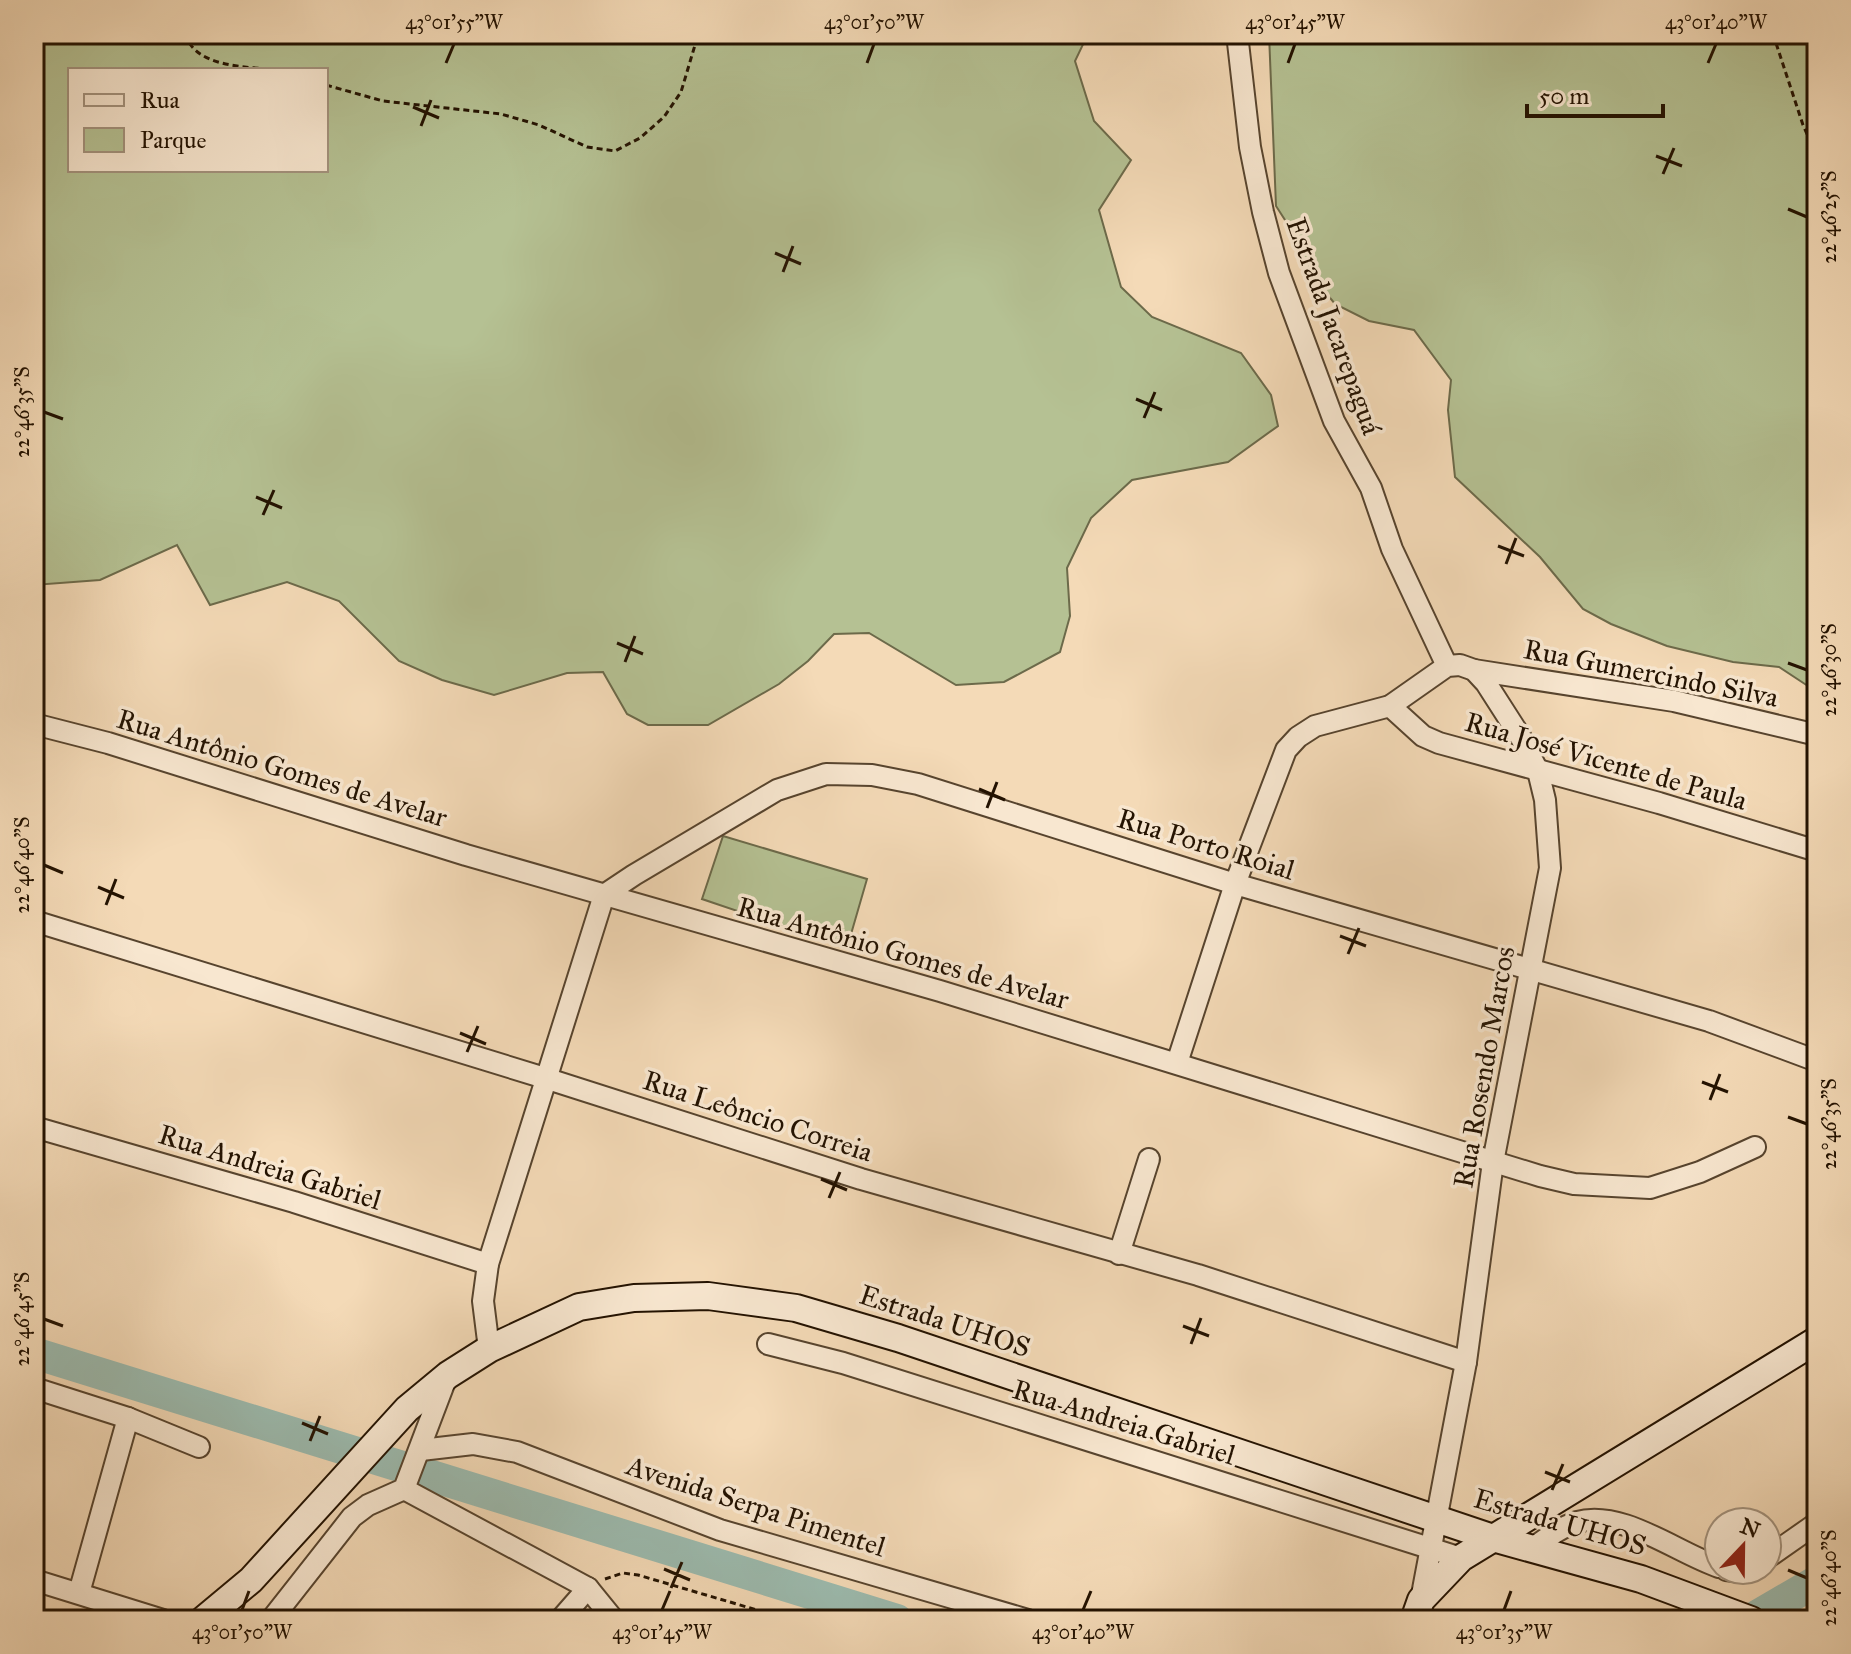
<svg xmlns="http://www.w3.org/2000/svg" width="1851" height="1654" viewBox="0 0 1851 1654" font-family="'IM FELL Great Primer',serif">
<rect width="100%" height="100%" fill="#f4dab7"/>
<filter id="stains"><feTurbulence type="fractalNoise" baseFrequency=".0025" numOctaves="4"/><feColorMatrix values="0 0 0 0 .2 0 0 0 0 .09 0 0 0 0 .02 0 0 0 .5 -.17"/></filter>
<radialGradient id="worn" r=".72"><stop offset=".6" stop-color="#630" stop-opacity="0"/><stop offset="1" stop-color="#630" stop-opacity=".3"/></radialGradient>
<g fill="#b5c193" stroke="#6c6a4a" stroke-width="2" fill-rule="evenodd">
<path d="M 34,34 L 1088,34 L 1075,61 L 1094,121 L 1131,160 L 1099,210 L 1121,287 L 1152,317 L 1241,353 L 1271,395 L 1278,426 L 1228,462 L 1132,480 L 1091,518 L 1067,568 L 1070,616 L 1060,652 L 1004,682 L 956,685 L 869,633 L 834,634 L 808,661 L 779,684 L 708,725 L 648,725 L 627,714 L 603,672 L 567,673 L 494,695 L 442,680 L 399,661 L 339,601 L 287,582 L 210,605 L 177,545 L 100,580 L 34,585 ZM 326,70 L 326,170 L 70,170 L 70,70 Z"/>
<polygon points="1269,34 1817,34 1817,692 1779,667 1733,662 1667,646 1611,624 1583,609 1540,557 1455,477 1448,410 1451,380 1414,330 1369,321 1335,304 1303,265 1294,234 1276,206"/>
<polygon points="723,836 867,879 847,948 702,899"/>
</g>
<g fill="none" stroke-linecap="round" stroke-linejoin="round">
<g stroke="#9cbbaf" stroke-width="32">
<polyline points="34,1353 897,1620"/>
<polyline points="1750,1620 1817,1581"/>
</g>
<g stroke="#57442e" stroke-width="24">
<g id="street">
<polyline points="1237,34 1250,147 1263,212 1279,273 1334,421 1371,488 1392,549 1447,666"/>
<polyline points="1474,670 1674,701 1817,735"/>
<polyline points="1390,706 1423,736 1439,743 1659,803 1817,851"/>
<polyline points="34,724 108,743 466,855 940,991 1540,1176 1574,1184 1650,1188 1700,1172 1755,1147"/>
<polyline points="34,921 548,1079 861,1179 1198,1275 1466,1362"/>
<polyline points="1177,1063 1235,884 1286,750 1298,737 1315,726 1390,706 1447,666 1460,665 1474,670 1486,683 1520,736 1538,771 1545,800 1550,868 1493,1162 1466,1362 1421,1600"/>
<polyline points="34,1127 294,1202 488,1264"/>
<polyline points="1119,1254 1149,1159"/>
<polyline points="768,1344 843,1363 1461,1558"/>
<polyline points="489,1349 483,1301 488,1264 604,895 634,875 777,790 826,774 872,775 918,784 1235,884 1709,1021 1809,1058"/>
<polyline points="34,1388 128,1418 199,1447"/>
<polyline points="421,1450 473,1444 517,1452 720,1530 1028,1620"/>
<polyline points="404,1489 588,1588 614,1620"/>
<path d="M 1533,1548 C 1547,1538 1561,1527 1577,1522 C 1622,1509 1677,1553 1719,1567"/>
<polyline points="1767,1558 1817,1523"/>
<polyline points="1726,1570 1742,1572 1748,1570"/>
<polyline points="34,1580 163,1620"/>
<polyline points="79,1593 128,1418"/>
<polyline points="271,1620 352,1517 368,1505 404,1489 447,1376"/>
<polyline points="560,1620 588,1588"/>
</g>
</g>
<g stroke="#231201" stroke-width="30">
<g id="secondary">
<polyline points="203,1620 251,1580 407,1409 448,1375 489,1349 579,1307 634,1298 708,1296 796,1308 898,1338 1493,1538 1641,1579 1751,1620"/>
<polyline points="1414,1620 1421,1600 1461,1558 1817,1340"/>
</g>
</g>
<g stroke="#231201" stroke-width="3" stroke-dasharray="6 4" stroke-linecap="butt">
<path d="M 185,34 C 196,68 245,66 274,70"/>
<polyline points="1773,34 1803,125 1817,156"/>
<polyline points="326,85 383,101 501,114 539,125 587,147 615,151 640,138 664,117 681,92 695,45 703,34"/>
<polyline points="605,1579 623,1573 638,1575 791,1620"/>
</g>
<use href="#street" stroke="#f8e7d0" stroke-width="20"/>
<use href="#secondary" stroke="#f8e7d0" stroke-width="26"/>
</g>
<path fill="none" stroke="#231201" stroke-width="3" d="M 446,63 L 454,44M 867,63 L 874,44M 1288,63 L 1295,44M 1708,63 L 1716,44M 413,107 L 439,118M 421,126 L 431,100M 1656,156 L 1682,166M 1663,174 L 1674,148M 1788,209 L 1807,217M 775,253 L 801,264M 783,272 L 793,246M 1136,399 L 1162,410M 44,412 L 63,419M 1144,418 L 1155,392M 256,497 L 282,508M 263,515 L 274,490M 1498,546 L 1524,556M 1506,564 L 1516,538M 617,643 L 643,654M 625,662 L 635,636M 1788,663 L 1807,670M 979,789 L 1005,800M 987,808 L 997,782M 44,865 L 63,873M 98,887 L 124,898M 106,905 L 116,879M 1340,936 L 1366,946M 1348,954 L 1359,928M 460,1033 L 486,1044M 467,1052 L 478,1026M 1702,1082 L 1728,1092M 1710,1100 L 1720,1074M 1788,1117 L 1807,1124M 821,1179 L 847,1190M 829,1198 L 840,1172M 44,1319 L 63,1326M 1183,1326 L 1209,1336M 1191,1344 L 1201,1318M 302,1423 L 328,1434M 310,1441 L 320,1416M 1545,1472 L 1570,1482M 1552,1490 L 1563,1464M 664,1569 L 690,1580M 1788,1570 L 1807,1578M 671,1588 L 682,1562M 242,1610 L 249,1591M 662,1610 L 670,1591M 1083,1610 L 1091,1591M 1504,1610 L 1511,1591"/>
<g text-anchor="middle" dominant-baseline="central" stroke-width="7" stroke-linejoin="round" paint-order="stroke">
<g font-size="28" fill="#231201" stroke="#f8e7d0">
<text transform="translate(1334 326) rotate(70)">Estrada Jacarepaguá</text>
<text transform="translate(1651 673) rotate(11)">Rua Gumercindo Silva</text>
<text transform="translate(1606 761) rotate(16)">Rua José Vicente de Paula</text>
<text transform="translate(282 768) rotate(17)">Rua Antônio Gomes de Avelar</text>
<text transform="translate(1206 844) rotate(17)">Rua Porto Roial</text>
<text transform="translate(903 953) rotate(16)">Rua Antônio Gomes de Avelar</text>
<text transform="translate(1484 1067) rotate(-80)">Rua Rosendo Marcos</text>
<text transform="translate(758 1116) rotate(18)">Rua Leôncio Correia</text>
<text transform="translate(270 1167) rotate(17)">Rua Andreia Gabriel</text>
<text transform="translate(945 1321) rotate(18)">Estrada UHOS</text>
<text transform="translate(1124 1422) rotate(17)">Rua Andreia Gabriel</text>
<text transform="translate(756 1506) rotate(18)">Avenida Serpa Pimentel</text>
<text transform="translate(1560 1522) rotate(16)">Estrada UHOS</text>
</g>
</g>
<rect width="1851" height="1654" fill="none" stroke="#f4dab7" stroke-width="88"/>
<rect x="68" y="68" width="260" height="104" fill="#f8e7d0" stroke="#a3927d" stroke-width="2"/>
<rect x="84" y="94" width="40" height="12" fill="#f8e7d0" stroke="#a3927d" stroke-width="2"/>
<text x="140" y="108" font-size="24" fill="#231201">Rua</text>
<rect x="84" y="128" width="40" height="24" fill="#b5c193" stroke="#a3927d" stroke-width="2"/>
<text x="140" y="148" font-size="24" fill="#231201">Parque</text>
<g transform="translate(1743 1546) rotate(22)"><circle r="38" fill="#f8e7d0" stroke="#a3927d" stroke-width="2"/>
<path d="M0-6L14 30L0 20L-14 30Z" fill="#8f2418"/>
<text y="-12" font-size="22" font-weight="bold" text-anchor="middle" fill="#231201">N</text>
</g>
<path d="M1527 104v12h136v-12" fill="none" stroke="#231201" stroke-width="4"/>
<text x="1539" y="104" font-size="24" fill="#231201" stroke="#f8e7d0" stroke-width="6" paint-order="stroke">50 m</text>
<rect x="44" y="44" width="1763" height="1566" fill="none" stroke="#231201" stroke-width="3"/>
<g font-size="20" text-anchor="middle" fill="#231201">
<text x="454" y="29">43°01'55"W</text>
<text x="874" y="29">43°01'50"W</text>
<text x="1295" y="29">43°01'45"W</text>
<text x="1716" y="29">43°01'40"W</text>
<text transform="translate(1829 217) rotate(-90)" y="7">22°46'25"S</text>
<text transform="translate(22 412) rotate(-90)" y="7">22°46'35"S</text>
<text transform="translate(1829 670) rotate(-90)" y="7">22°46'30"S</text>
<text transform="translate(22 865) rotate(-90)" y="7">22°46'40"S</text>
<text transform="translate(1829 1124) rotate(-90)" y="7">22°46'35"S</text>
<text transform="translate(22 1319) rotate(-90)" y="7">22°46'45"S</text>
<text transform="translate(1829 1578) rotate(-90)" y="7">22°46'40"S</text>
<text x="242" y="1639">43°01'50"W</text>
<text x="662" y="1639">43°01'45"W</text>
<text x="1083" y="1639">43°01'40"W</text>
<text x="1504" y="1639">43°01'35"W</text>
</g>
<rect width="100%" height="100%" filter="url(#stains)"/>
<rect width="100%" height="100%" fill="url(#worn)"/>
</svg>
